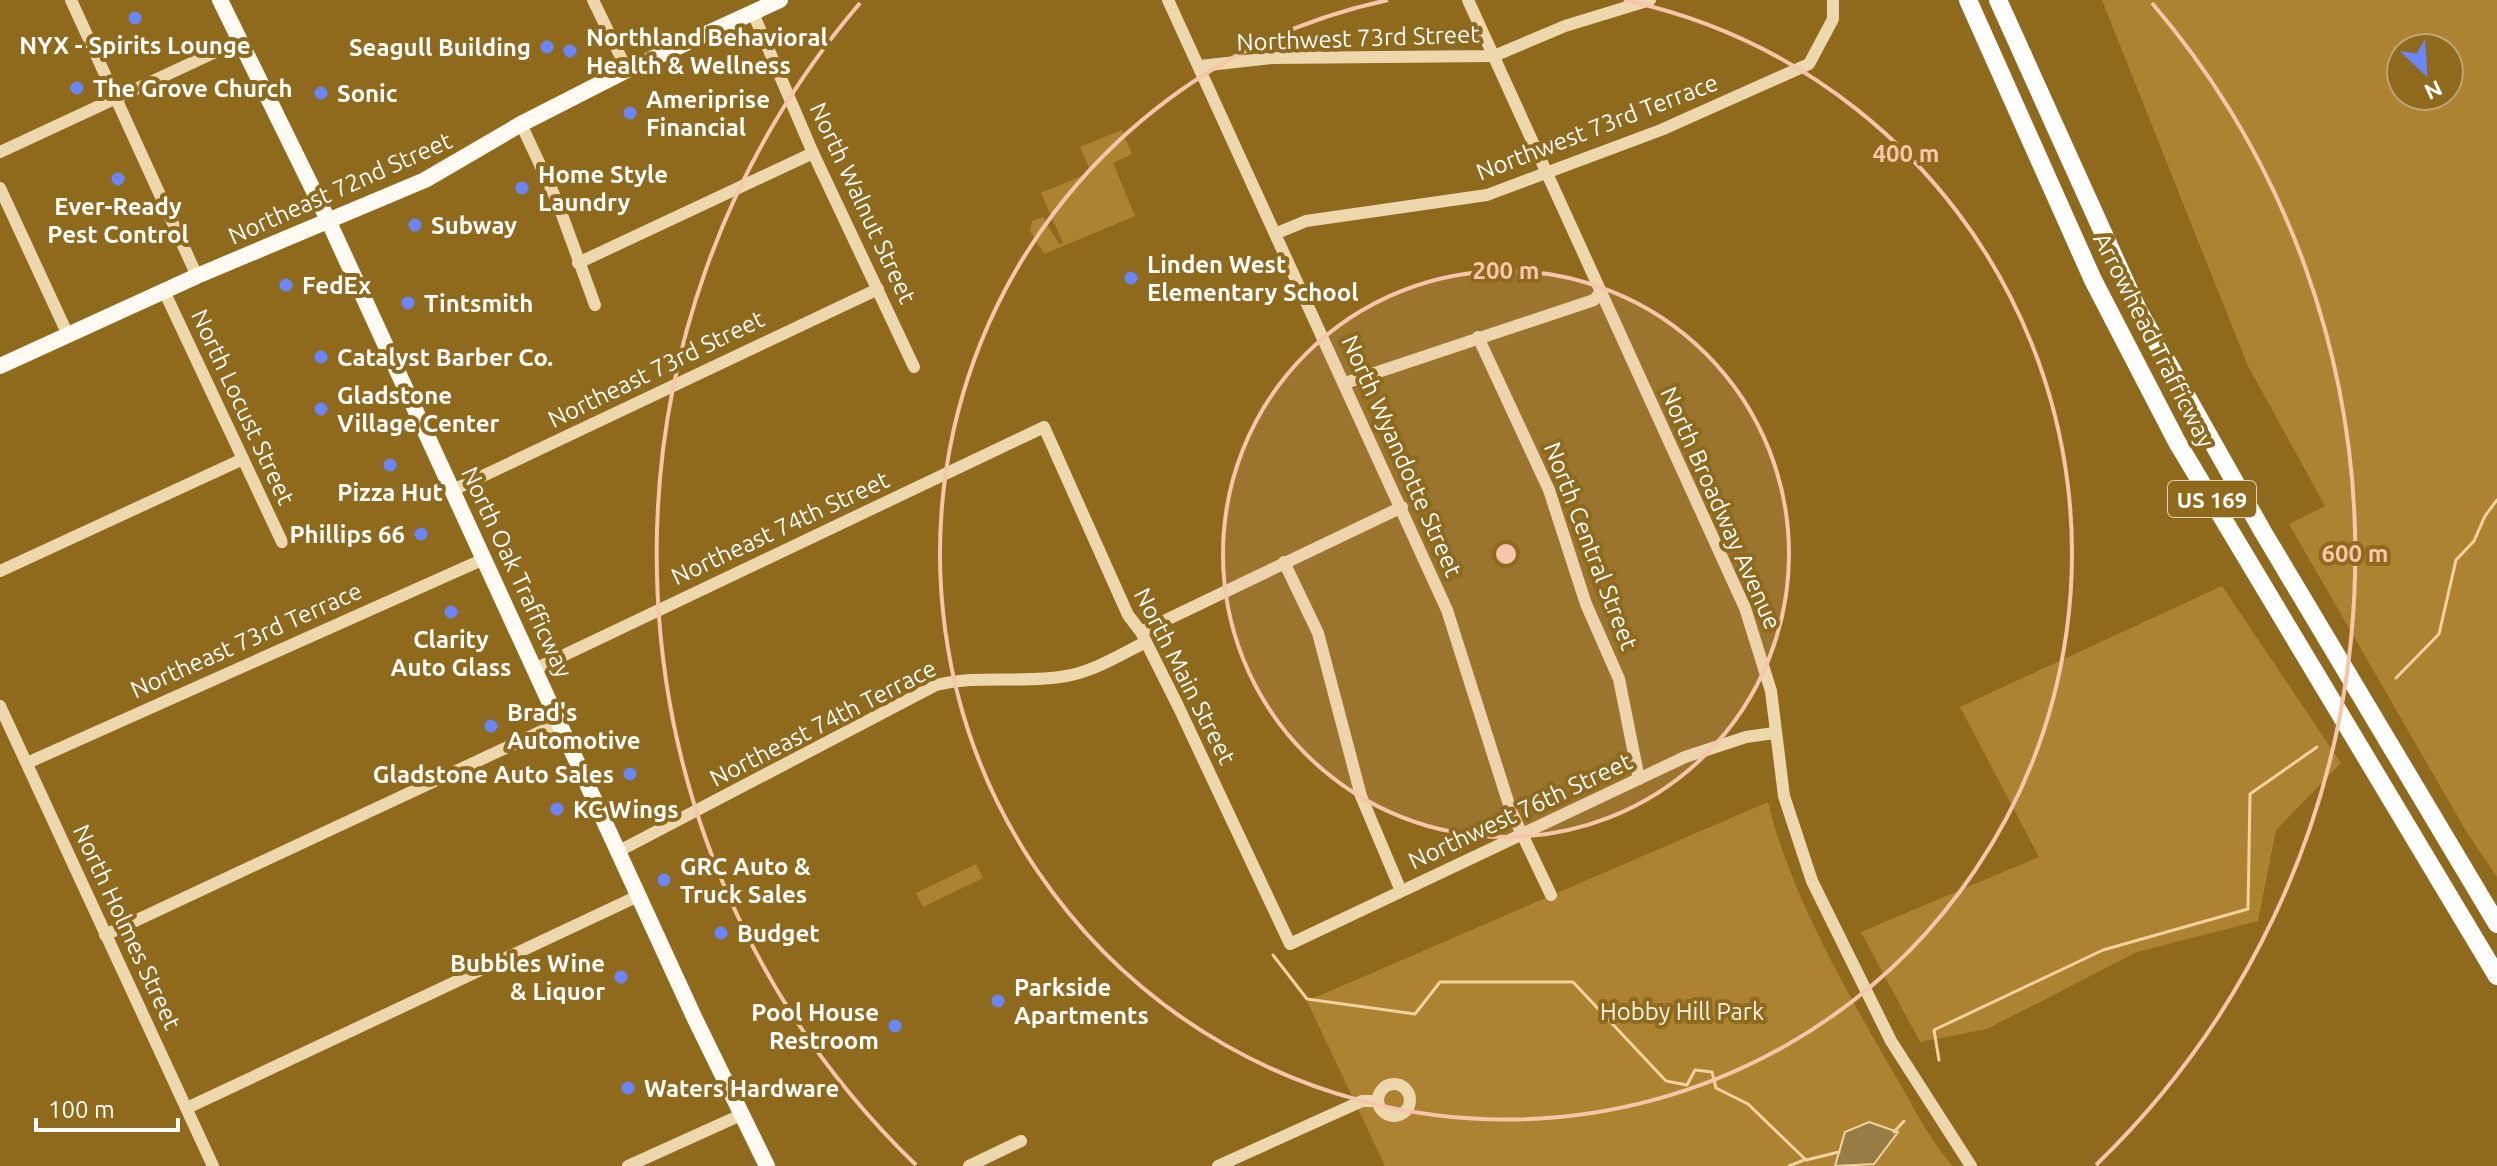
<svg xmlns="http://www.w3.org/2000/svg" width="2497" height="1166" viewBox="0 0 2497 1166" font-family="Ubuntu,sans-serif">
<rect width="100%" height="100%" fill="#8f6a1d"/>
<g fill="#ad8331" fill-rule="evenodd">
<path d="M 2102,0 L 2497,0 L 2497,877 L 2466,831 L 2289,524 L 2325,506 L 2248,366 ZM 2401,48 L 2449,48 L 2449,96 L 2401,96 Z"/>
<polygon points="1122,130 1132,154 1113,163 1135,216 1044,254 1030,231 1032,221 1043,217 1059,244 1063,243 1041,193 1091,172 1080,147"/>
<polygon points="2222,586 2341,763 2276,830 2258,921 2137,952 1987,1029 1920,1042 1861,932 2039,857 1960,707"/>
<path d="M 1768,802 C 1791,898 1851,999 1900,1084 C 1916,1111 1931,1143 1953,1166 L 1385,1166 L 1307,1001 Z"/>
<polygon points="976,864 983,878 923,907 916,893"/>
</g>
<polygon fill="#967c45" stroke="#efd3a0" stroke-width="2" points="1869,1122 1898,1132 1874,1164 1835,1166 1845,1132"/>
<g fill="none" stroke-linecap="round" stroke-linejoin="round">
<g stroke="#efd3a0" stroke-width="3">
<polyline points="2396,678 2439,634 2456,560 2474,541 2485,516 2497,500"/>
<polyline points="1273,955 1307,999 1415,1014 1440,982 1573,982 1666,1081 1687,1085 1695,1070 1712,1072 1716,1088 1748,1104 1806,1160 1839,1152"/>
<polyline points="1939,1060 1934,1030 2103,950 2248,909 2250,794 2317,747"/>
<polyline points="1894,1132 1904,1121"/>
<polyline points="1789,1166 1804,1160"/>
</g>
<g stroke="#edd7ac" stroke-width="12">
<polyline points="71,0 197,276"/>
<polyline points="593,0 627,70"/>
<polyline points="1168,0 1447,610 1511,811 1551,895"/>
<polyline points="1468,0 1745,608 1771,691 1784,796 1812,881 1891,1041 1971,1166"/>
<polyline points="753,13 813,153 914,367"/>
<polyline points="1200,66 1272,58 1494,56 1565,26 1650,0"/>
<polyline points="521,124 557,201 595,305"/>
<polyline points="0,152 239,41"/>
<polyline points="0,188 68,335"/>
<polyline points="1277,233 1306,221 1487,195 1661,130 1809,64 1833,19 1833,0"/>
<polyline points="578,263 813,153"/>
<polyline points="164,291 282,542"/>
<polyline points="1478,337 1549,490 1586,604 1619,679 1639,779"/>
<polyline points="1345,383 1594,300 1601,292"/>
<polyline points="453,490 878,289"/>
<polyline points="1284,562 1318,633 1361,796 1401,891"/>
<polyline points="0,571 243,459"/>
<polyline points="1141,632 1402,507"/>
<polyline points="535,669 1044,427 1128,615 1141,632 1179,708 1290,944 1685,757 1746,737 1774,733"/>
<polyline points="0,706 213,1166"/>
<polyline points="27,763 484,559"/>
<path d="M 619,851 L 936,685 C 979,674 1023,684 1066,676 C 1095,671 1121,654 1146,642"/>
<polyline points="105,935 559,723"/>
<circle cx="1394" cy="1100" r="16"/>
<polyline points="189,1107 638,896"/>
<polyline points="628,1166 743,1114"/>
<polyline points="969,1166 1021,1141"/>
<polyline points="1218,1166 1362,1101 1378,1101"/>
</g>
<g stroke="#fffbf3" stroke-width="16">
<polyline points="220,0 328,220 695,1019 767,1166"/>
<polyline points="0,366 197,276 425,180 521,124 623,72 780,0"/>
</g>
<g stroke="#fff" stroke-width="18">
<polyline points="1968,0 2093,280 2177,442 2497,976"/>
<polyline points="1998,0 2138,310 2263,532 2497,924"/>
</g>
</g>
<circle cx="1506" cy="554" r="283" fill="#f7c5aa" fill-opacity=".12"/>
<g fill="none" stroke="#f7c5aa" stroke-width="4">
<circle cx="1506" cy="554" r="283"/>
<path d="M1624 0A566 566 0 1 1 1388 0"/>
<path d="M916 1165A849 849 0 0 1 860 3M2152 3A849 849 0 0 1 2096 1165"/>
</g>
<g fill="#6b85fd" stroke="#8f6a1d" stroke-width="3">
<circle cx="135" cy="18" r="8"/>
<circle cx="547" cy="47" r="8"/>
<circle cx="570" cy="51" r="8"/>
<circle cx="77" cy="88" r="8"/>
<circle cx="321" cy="93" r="8"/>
<circle cx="630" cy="113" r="8"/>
<circle cx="118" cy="179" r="8"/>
<circle cx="522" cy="188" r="8"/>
<circle cx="415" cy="225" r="8"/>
<circle cx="1131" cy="278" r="8"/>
<circle cx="286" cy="285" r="8"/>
<circle cx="408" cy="303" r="8"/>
<circle cx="321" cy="357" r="8"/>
<circle cx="321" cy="409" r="8"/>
<circle cx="390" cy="465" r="8"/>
<circle cx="421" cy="534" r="8"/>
<circle cx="451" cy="612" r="8"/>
<circle cx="491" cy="726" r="8"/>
<circle cx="630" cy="774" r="8"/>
<circle cx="557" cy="809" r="8"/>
<circle cx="664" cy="880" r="8"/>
<circle cx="721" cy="933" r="8"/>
<circle cx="621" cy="977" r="8"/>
<circle cx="998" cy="1001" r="8"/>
<circle cx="895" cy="1026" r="8"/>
<circle cx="628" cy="1088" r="8"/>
</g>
<g text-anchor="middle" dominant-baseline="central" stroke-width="8" stroke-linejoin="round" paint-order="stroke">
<rect fill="#8f6a1d" stroke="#ddd2bb" stroke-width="2" x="2168" y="481" width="88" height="36" rx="6"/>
<g font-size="22" font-weight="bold" fill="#fff">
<text x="2212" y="499">US 169</text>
</g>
<g font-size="24" font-weight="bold" fill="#fff" stroke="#8f6a1d" text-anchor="start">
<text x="586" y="37">Northland Behavioral<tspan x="586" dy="28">Health &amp; Wellness</tspan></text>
<text x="135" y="45" text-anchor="middle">NYX - Spirits Lounge</text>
<text x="531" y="47" text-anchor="end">Seagull Building</text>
<text x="93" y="88">The Grove Church</text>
<text x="337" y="93">Sonic</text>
<text x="646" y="99">Ameriprise<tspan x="646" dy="28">Financial</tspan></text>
<text x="538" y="174">Home Style<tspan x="538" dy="28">Laundry</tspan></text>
<text x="118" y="206" text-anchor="middle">Ever-Ready<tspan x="118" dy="28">Pest Control</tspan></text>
<text x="431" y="225">Subway</text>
<text x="1147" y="264">Linden West<tspan x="1147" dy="28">Elementary School</tspan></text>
<text x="302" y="285">FedEx</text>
<text x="424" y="303">Tintsmith</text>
<text x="337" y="357">Catalyst Barber Co.</text>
<text x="337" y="395">Gladstone<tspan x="337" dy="28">Village Center</tspan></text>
<text x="390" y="492" text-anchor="middle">Pizza Hut</text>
<text x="405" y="534" text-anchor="end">Phillips 66</text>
<text x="451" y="639" text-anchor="middle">Clarity<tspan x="451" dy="28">Auto Glass</tspan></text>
<text x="507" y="712">Brad's<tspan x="507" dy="28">Automotive</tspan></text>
<text x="614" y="774" text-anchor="end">Gladstone Auto Sales</text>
<text x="573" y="809">KC Wings</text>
<text x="680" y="866">GRC Auto &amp;<tspan x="680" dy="28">Truck Sales</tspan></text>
<text x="737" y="933">Budget</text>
<text x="605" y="963" text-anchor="end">Bubbles Wine<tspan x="605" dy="28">&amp; Liquor</tspan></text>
<text x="1014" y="987">Parkside<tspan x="1014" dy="28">Apartments</tspan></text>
<text x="879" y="1012" text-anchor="end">Pool House<tspan x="879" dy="28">Restroom</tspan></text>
<text x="644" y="1088">Waters Hardware</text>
</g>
<g font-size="24" fill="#fff" stroke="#8f6a1d">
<text transform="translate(1358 38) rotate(-2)">Northwest 73rd Street</text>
<text transform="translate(1597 127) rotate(-21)">Northwest 73rd Terrace</text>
<text transform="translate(340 188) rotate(-24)">Northeast 72nd Street</text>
<text transform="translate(863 203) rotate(65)">North Walnut Street</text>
<text transform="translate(2154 340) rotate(63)">Arrowhead Trafficway</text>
<text transform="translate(656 369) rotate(-26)">Northeast 73rd Street</text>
<text transform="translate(243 407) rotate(65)">North Locust Street</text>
<text transform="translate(1402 456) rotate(66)">North Wyandotte Street</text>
<text transform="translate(1721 508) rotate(66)">North Broadway Avenue</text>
<text transform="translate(780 528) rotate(-25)">Northeast 74th Street</text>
<text transform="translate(1591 546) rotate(69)">North Central Street</text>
<text transform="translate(517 572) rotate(65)">North Oak Trafficway</text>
<text transform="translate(246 640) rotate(-24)">Northeast 73rd Terrace</text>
<text transform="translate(1185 676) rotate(63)">North Main Street</text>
<text transform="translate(823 723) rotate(-27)">Northeast 74th Terrace</text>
<text transform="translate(1520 811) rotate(-25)">Northwest 76th Street</text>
<text transform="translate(127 927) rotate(65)">North Holmes Street</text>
</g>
<g font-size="24" fill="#fcf4e4" stroke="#8f6a1d">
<text x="1682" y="1011">Hobby Hill Park</text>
</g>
</g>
<circle cx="1506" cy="554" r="12" fill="#f7c5aa" stroke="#8f6a1d" stroke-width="4"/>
<g font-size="24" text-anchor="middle" font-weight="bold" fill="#f7c5aa" stroke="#8f6a1d" stroke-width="8" stroke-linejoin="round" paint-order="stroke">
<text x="1906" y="162">400 m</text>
<text x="1506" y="279">200 m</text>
<text x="2355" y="562">600 m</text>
</g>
<g transform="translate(2425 72) rotate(155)"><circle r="38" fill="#8f6a1d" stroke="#bca677" stroke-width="2"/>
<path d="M0-6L14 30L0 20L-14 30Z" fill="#6b85fd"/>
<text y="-12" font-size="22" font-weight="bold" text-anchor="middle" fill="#ffffff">N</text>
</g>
<path d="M36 1118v12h142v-12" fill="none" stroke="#ffffff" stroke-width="4"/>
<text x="48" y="1118" font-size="24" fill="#ffffff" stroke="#8f6a1d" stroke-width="6" paint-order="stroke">100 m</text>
</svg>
